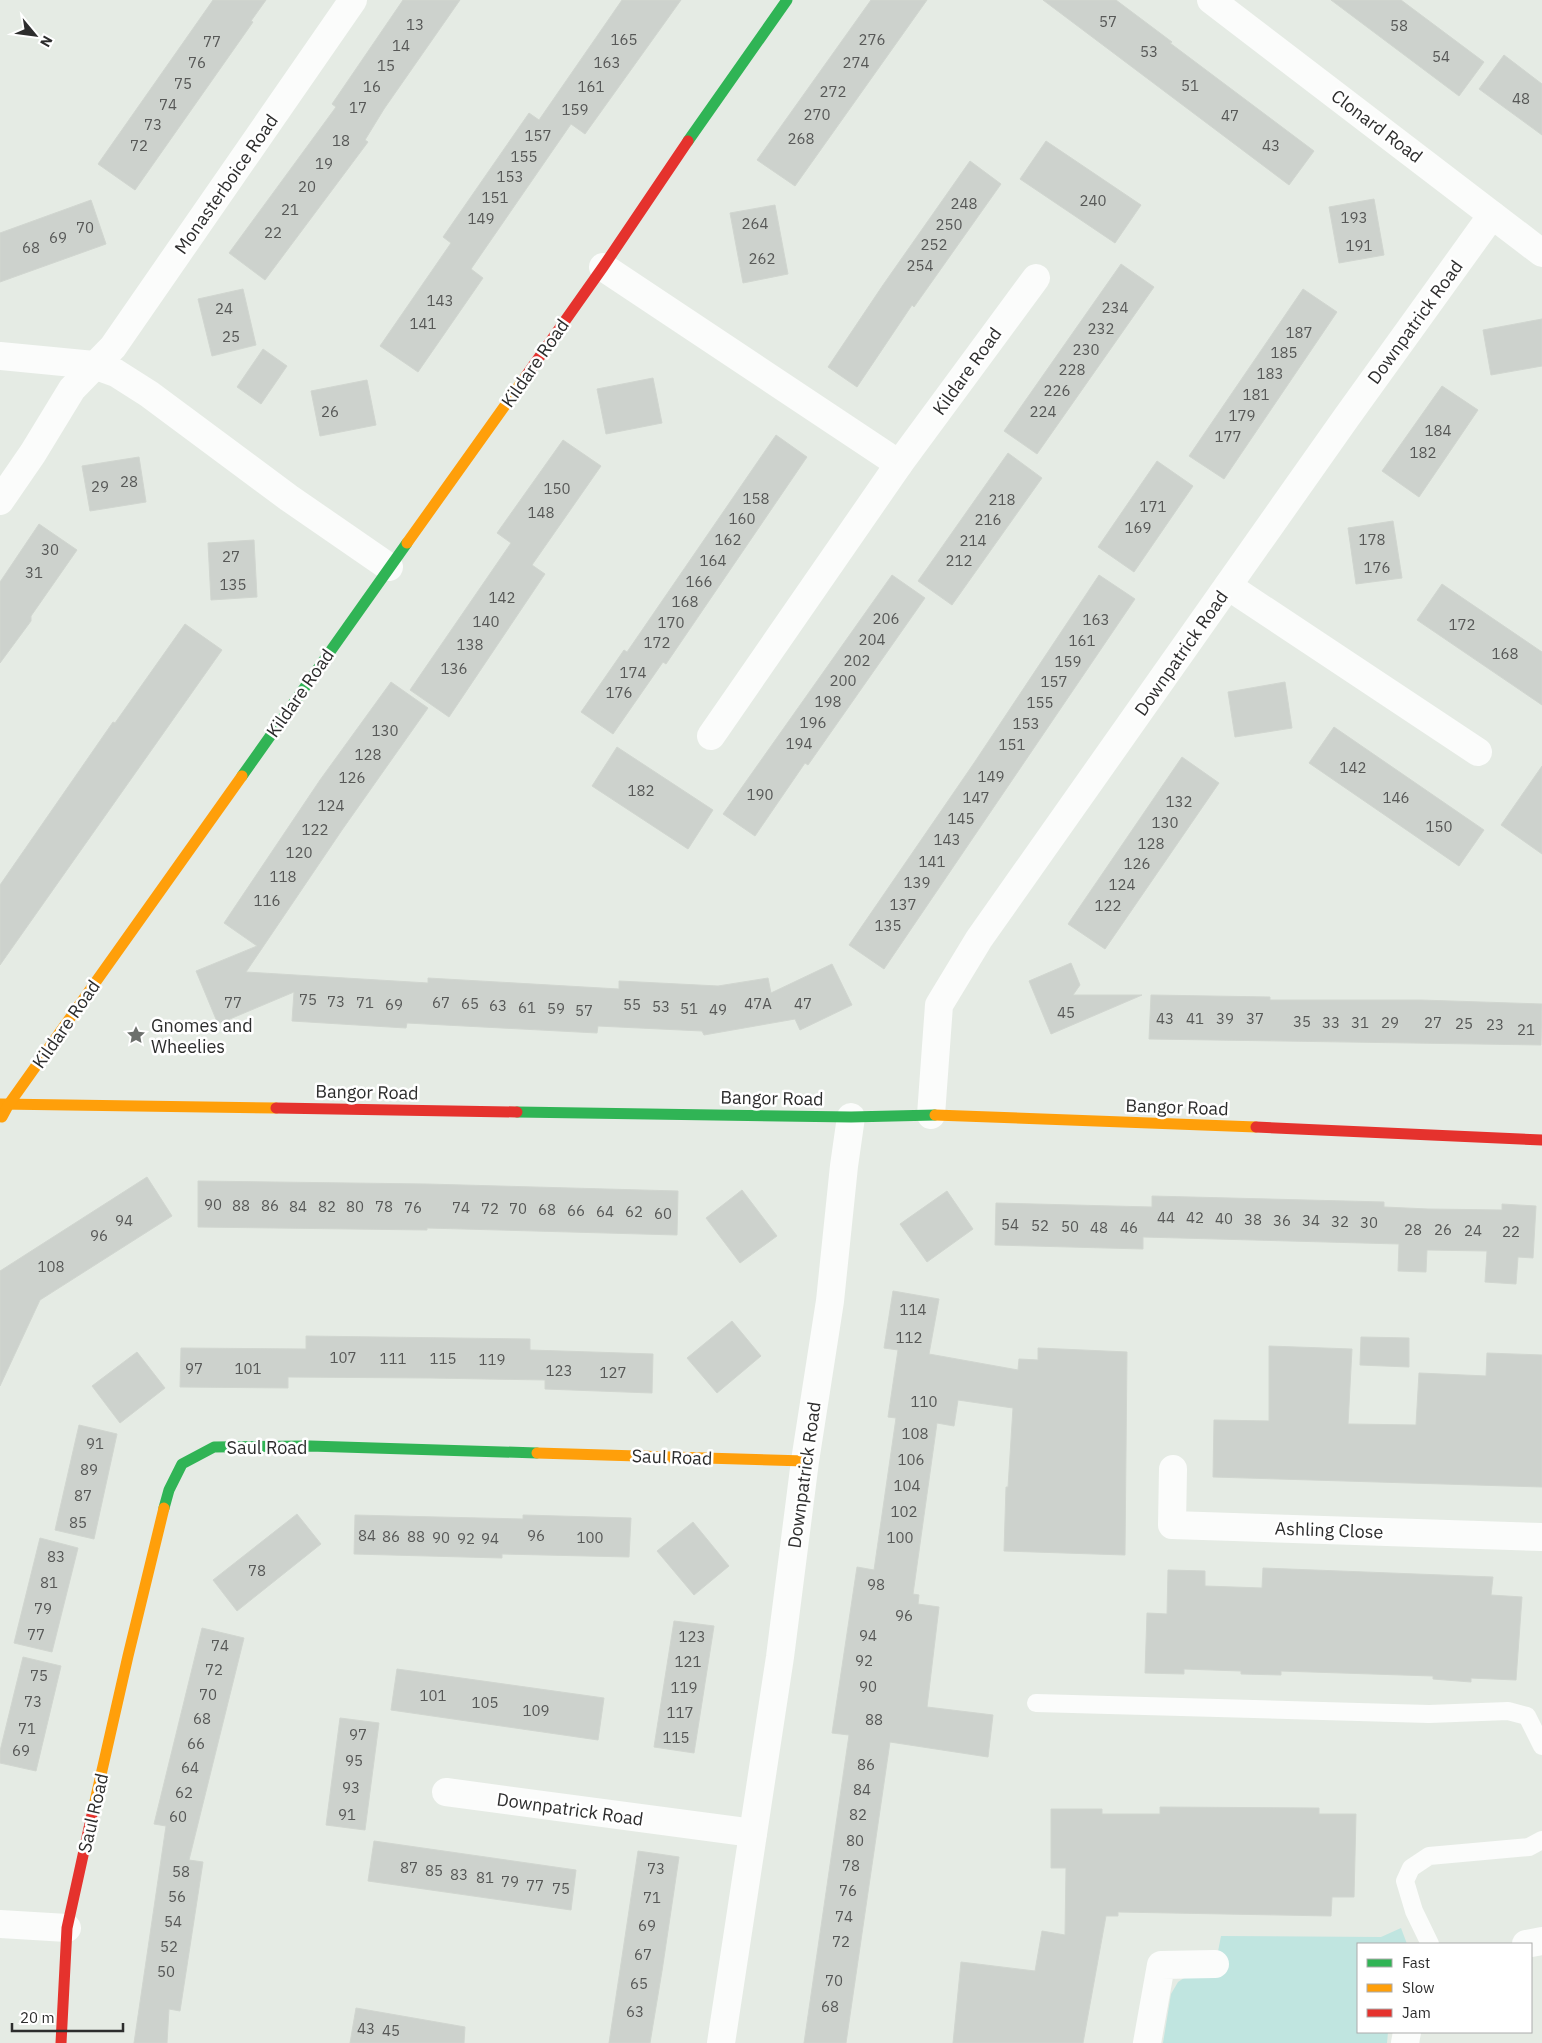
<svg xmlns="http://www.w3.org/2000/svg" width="1542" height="2043" viewBox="0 0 1542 2043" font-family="'IBM Plex Sans',sans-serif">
<rect width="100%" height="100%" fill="#e5ebe4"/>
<polygon fill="#c0e5e0" points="1401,1928 1407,1944 1358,1944 1358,2032 1388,2032 1387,2043 1163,2043 1171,1994 1178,1982 1184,1978 1213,1977 1221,1936 1381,1937"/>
<g fill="#cdd2cd" stroke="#d1d6d0">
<polygon points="213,0 266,0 251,21 253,22 135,190 98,164"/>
<polygon points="403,0 460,0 384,109 365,140 368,142 265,280 229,253 336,107 332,104"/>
<polygon points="622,0 681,0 585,134 571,124 471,269 483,278 418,372 380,346 451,243 443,237 529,113 539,120"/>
<polygon points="871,0 927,0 795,186 757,160"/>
<polygon points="1043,0 1116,0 1172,42 1170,43 1314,151 1289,185"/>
<polygon points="1331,0 1401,0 1484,62 1459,96"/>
<polygon points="1504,55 1542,84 1542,135 1479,89"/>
<polygon points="1046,141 1141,205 1115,243 1020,179"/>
<polygon points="970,161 1001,184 914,307 912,305 857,387 828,367 883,285"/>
<polygon points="1374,199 1384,255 1339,263 1329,207"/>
<polygon points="91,200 106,244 0,282 0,233"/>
<polygon points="775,205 788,274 743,283 730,213"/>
<polygon points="1121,264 1154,287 1037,454 1004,431"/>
<polygon points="243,289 256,345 212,356 198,299"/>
<polygon points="1303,289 1337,312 1224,479 1189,456"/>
<polygon points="1542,319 1542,366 1491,375 1483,330"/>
<polygon points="263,349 287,366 261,404 237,387"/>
<polygon points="653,378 662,423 606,434 597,389"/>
<polygon points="367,380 376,425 320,436 311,391"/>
<polygon points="1442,386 1478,410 1419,497 1382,471"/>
<polygon points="776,435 807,457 666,664 663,662 613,734 581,712 624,650 627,652"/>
<polygon points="563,440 601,466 532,565 545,574 449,717 410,690 511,543 497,533"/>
<polygon points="1008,453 1042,478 952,605 918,581"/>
<polygon points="139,457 146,502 90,511 82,466"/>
<polygon points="1157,461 1193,486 1134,572 1098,547"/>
<polygon points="1393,521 1402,578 1356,584 1348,528"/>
<polygon points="39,524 77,550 31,616 31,621 0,663 0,582"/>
<polygon points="254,540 257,597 211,600 208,543"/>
<polygon points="892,575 925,598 808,765 805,763 755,836 723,814"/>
<polygon points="1099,575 1135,599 884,969 849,945 974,763"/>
<polygon points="1442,584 1542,652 1542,705 1417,620"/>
<polygon points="185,624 222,650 0,965 0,885 113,722 115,723"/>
<polygon points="391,682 428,708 342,830 246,972 428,983 428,978 619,989 619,981 718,986 768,978 771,993 832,964 852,1005 800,1030 795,1019 704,1035 702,1031 598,1026 597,1033 407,1023 406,1028 292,1021 294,992 218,1024 196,971 257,946 224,923 320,780"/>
<polygon points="1285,682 1292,728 1235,737 1228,692"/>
<polygon points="1334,727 1484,830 1459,866 1309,763"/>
<polygon points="617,747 713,810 688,849 592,786"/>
<polygon points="1182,757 1219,783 1105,949 1068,924"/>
<polygon points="1542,766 1542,854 1501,825"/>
<polygon points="1071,963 1080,985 1073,995 1142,995 1051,1034 1029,981"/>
<polygon points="1151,995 1270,997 1270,1000 1421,1000 1542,1004 1541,1045 1149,1039"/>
<polygon points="147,1177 172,1216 40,1300 0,1386 0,1271"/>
<polygon points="198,1181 427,1184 678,1191 677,1235 427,1228 427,1230 198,1227"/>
<polygon points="742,1190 777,1236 740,1263 706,1218"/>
<polygon points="947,1191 973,1229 927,1262 900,1224"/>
<polygon points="1152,1196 1384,1202 1384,1207 1428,1209 1502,1210 1502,1204 1536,1206 1533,1258 1518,1257 1516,1284 1485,1282 1487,1251 1427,1250 1426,1272 1398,1271 1399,1244 1143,1237 1143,1249 995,1245 996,1203 1152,1207"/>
<polygon points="893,1291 939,1299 929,1354 1018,1370 1019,1359 1038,1360 1038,1348 1127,1352 1125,1555 1004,1551 1006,1487 1008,1487 1013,1408 958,1400 954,1426 937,1423 913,1594 919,1595 918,1604 939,1607 927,1707 993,1715 988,1757 890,1742 846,2043 804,2043 849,1735 832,1733 857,1567 874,1570 896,1418 888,1417 898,1350 884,1348"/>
<polygon points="732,1321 761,1356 717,1393 687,1358"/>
<polygon points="306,1336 530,1339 530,1350 653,1354 652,1393 545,1389 545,1380 430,1378 288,1377 288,1388 180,1387 181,1348 306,1349"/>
<polygon points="1361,1337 1409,1338 1409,1367 1360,1365"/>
<polygon points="1269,1346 1352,1349 1348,1424 1416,1425 1419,1373 1486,1376 1487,1353 1542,1355 1542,1487 1213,1477 1214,1420 1269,1421"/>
<polygon points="137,1352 165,1388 120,1423 92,1386"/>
<polygon points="79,1425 117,1434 94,1539 55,1530"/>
<polygon points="297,1514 321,1544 237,1611 213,1580"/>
<polygon points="355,1515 523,1519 523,1515 631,1518 629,1557 502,1554 502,1558 354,1554"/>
<polygon points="693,1522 729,1566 694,1595 657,1551"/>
<polygon points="40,1538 78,1548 52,1652 14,1643"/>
<polygon points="1263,1568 1493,1577 1491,1595 1522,1597 1516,1680 1471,1678 1471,1682 1433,1679 1433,1676 1281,1671 1281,1675 1241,1674 1241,1671 1184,1669 1184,1674 1145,1673 1147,1613 1167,1614 1168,1570 1205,1571 1205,1586 1262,1588"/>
<polygon points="674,1621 714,1626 694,1753 654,1747"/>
<polygon points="202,1628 244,1638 189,1860 203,1862 180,2011 169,2009 167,2043 134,2043 166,1826 154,1824"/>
<polygon points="23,1657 61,1666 36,1771 0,1763 0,1751"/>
<polygon points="397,1669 604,1698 598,1740 391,1710"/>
<polygon points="340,1718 379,1723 365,1830 326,1825"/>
<polygon points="1160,1807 1319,1808 1319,1814 1356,1814 1354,1897 1332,1897 1331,1916 1118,1912 1118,1916 1106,1916 1083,2043 953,2043 961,1962 1035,1971 1042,1931 1065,1935 1066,1868 1051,1868 1051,1809 1102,1809 1102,1814 1160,1814"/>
<polygon points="374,1841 576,1870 571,1910 368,1881"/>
<polygon points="638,1851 679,1857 662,1971 650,2043 609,2043"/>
<polygon points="356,2008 465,2027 464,2043 350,2043"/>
</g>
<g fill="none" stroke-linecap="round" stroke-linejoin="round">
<g stroke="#fbfcfb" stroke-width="18">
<polyline points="1036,1703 1429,1714 1508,1711 1527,1716 1542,1746"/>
<polyline points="1430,1944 1414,1911 1405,1881 1411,1868 1429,1856 1529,1847 1542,1840"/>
</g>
<g stroke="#fbfcfb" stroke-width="28">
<polyline points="1211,0 1542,253"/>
<polyline points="603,267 899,464"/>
<polyline points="0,356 94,365 116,373 149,394 289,498 389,567"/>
<polyline points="0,501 33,453 72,389 113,347 353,0"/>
<polyline points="1228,586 1478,752"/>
<polyline points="711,736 899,464 1036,278"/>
<polyline points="931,1115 939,1005 979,939 1346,418 1492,215"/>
<polyline points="1173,1469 1172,1525 1542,1537"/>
<polyline points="446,1792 753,1833"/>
<polyline points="0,1924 67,1928"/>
<polyline points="1526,1944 1542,1941"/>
<polyline points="721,2043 780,1657 805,1461 830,1301 844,1166 851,1117"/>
<polyline points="1147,2043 1161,1965 1215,1964"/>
<polyline points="1405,2043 1407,2032"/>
</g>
<g stroke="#30b455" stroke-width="11">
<polyline points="688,141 787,0"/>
<polyline points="242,776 407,543"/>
<polyline points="517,1112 851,1117 935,1115"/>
<polyline points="164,1508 169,1490 182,1464 214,1447 310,1446 537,1453"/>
</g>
<g stroke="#ff9f0a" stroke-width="11">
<polyline points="407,543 526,376"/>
<polyline points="0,1104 276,1108"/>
<polyline points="935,1115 1256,1127"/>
<polyline points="2,1117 9,1104 242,776"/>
<polyline points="537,1453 805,1461"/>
<polyline points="93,1810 128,1656 164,1508"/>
</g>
<g stroke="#e5322d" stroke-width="11">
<polyline points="526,376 603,267 688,141"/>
<polyline points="276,1108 517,1112"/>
<polyline points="1256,1127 1542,1140"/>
<polyline points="61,2043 67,1928 93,1810"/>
</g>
</g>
<defs>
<g id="sight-bare" transform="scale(1.5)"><path d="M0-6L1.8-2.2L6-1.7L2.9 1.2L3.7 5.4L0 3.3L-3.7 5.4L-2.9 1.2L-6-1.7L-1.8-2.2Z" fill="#6d706d" stroke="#fff" stroke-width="2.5" paint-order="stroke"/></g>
</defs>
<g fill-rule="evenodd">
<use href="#sight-bare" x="136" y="1035"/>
</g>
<g text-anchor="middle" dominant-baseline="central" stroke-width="5" stroke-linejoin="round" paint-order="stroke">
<g font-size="15" fill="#575857">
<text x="1108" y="21">57</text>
<text x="415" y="24">13</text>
<text x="1399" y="25">58</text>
<text x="624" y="39">165</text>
<text x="872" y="39">276</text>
<text x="212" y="41">77</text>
<text x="401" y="45">14</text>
<text x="1149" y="51">53</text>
<text x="1441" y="56">54</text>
<text x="197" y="62">76</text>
<text x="607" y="62">163</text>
<text x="856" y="62">274</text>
<text x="386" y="65">15</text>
<text x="183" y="83">75</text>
<text x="1190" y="85">51</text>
<text x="372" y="86">16</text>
<text x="591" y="86">161</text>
<text x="833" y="91">272</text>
<text x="1521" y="98">48</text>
<text x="168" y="104">74</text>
<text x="358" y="107">17</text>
<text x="575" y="109">159</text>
<text x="817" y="114">270</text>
<text x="1230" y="115">47</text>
<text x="153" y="124">73</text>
<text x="538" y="135">157</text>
<text x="801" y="138">268</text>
<text x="341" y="140">18</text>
<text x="139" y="145">72</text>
<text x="1271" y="145">43</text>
<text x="524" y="156">155</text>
<text x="324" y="163">19</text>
<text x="510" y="176">153</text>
<text x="307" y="186">20</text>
<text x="495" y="197">151</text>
<text x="1093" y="200">240</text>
<text x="964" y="203">248</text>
<text x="290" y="209">21</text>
<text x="1354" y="217">193</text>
<text x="481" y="218">149</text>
<text x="755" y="223">264</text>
<text x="949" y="224">250</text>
<text x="85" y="227">70</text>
<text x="273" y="232">22</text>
<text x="58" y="237">69</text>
<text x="934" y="244">252</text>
<text x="1359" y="245">191</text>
<text x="31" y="247">68</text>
<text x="762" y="258">262</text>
<text x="920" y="265">254</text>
<text x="440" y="300">143</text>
<text x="1115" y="307">234</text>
<text x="224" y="308">24</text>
<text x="423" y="323">141</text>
<text x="1101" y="328">232</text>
<text x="1299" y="332">187</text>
<text x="231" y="336">25</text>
<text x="1086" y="349">230</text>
<text x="1284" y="352">185</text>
<text x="1072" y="369">228</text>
<text x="1270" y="373">183</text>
<text x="1057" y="390">226</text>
<text x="1256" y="394">181</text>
<text x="330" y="411">26</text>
<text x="1043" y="411">224</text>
<text x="1242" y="415">179</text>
<text x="1438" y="430">184</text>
<text x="1228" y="436">177</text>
<text x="1423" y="452">182</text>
<text x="129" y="481">28</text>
<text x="100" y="486">29</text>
<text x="557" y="488">150</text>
<text x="756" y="498">158</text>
<text x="1002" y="499">218</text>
<text x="1153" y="506">171</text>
<text x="541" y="512">148</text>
<text x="742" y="518">160</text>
<text x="988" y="519">216</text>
<text x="1138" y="527">169</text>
<text x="728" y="539">162</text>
<text x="1372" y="539">178</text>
<text x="973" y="540">214</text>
<text x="50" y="549">30</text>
<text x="231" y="556">27</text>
<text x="713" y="560">164</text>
<text x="959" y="560">212</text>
<text x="1377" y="567">176</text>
<text x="34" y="572">31</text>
<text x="699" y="581">166</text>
<text x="233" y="584">135</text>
<text x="502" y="597">142</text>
<text x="685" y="601">168</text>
<text x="886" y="618">206</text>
<text x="1096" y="619">163</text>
<text x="486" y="621">140</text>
<text x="671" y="622">170</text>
<text x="1462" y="624">172</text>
<text x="872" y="639">204</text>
<text x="1082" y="640">161</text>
<text x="657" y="642">172</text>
<text x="470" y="644">138</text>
<text x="1505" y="653">168</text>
<text x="857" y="660">202</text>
<text x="1068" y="661">159</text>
<text x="454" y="668">136</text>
<text x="633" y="672">174</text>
<text x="843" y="680">200</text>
<text x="1054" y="681">157</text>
<text x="619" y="692">176</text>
<text x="828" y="701">198</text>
<text x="1040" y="702">155</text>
<text x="813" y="722">196</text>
<text x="1026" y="723">153</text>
<text x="385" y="730">130</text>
<text x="799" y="743">194</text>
<text x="1012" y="744">151</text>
<text x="368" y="754">128</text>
<text x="1353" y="767">142</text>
<text x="991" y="776">149</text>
<text x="352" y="777">126</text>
<text x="641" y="790">182</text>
<text x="760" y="794">190</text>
<text x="976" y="797">147</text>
<text x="1396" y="797">146</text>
<text x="1179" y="801">132</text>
<text x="331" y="805">124</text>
<text x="961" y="818">145</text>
<text x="1165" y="822">130</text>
<text x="1439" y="826">150</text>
<text x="315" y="829">122</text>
<text x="947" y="839">143</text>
<text x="1151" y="843">128</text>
<text x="299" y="852">120</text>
<text x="932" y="861">141</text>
<text x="1137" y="863">126</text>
<text x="283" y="876">118</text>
<text x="917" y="882">139</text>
<text x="1122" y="884">124</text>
<text x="267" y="900">116</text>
<text x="903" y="904">137</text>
<text x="1108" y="905">122</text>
<text x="888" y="925">135</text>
<text x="308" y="999">75</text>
<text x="336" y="1001">73</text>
<text x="233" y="1002">77</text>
<text x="365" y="1002">71</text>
<text x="441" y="1002">67</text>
<text x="470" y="1003">65</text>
<text x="758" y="1003">47A</text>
<text x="803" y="1003">47</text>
<text x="394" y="1004">69</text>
<text x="632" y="1004">55</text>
<text x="498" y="1005">63</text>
<text x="661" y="1006">53</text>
<text x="527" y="1007">61</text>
<text x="556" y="1008">59</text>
<text x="689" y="1008">51</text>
<text x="718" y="1009">49</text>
<text x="584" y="1010">57</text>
<text x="1066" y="1012">45</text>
<text x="1165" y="1018">43</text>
<text x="1195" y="1018">41</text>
<text x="1225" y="1018">39</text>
<text x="1255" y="1018">37</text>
<text x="1302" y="1021">35</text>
<text x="1331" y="1022">33</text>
<text x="1360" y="1022">31</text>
<text x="1390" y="1022">29</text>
<text x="1433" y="1022">27</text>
<text x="1464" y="1023">25</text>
<text x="1495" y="1024">23</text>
<text x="1526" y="1029">21</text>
<text x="213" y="1204">90</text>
<text x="241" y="1205">88</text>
<text x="270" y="1205">86</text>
<text x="298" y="1206">84</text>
<text x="327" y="1206">82</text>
<text x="355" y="1206">80</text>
<text x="384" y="1206">78</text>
<text x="413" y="1207">76</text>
<text x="461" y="1207">74</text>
<text x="490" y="1208">72</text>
<text x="518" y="1208">70</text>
<text x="547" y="1209">68</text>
<text x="576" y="1210">66</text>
<text x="605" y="1211">64</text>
<text x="634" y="1211">62</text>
<text x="663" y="1213">60</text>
<text x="1166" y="1217">44</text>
<text x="1195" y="1217">42</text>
<text x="1224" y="1218">40</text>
<text x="1253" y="1219">38</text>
<text x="124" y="1220">94</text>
<text x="1282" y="1220">36</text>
<text x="1311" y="1220">34</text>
<text x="1340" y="1221">32</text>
<text x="1369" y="1222">30</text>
<text x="1010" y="1224">54</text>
<text x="1040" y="1225">52</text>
<text x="1070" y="1226">50</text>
<text x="1099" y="1227">48</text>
<text x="1129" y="1227">46</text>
<text x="1413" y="1229">28</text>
<text x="1443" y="1229">26</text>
<text x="1473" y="1230">24</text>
<text x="1511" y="1231">22</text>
<text x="99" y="1235">96</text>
<text x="51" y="1266">108</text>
<text x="913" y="1309">114</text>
<text x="909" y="1337">112</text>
<text x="343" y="1357">107</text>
<text x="393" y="1358">111</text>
<text x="443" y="1358">115</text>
<text x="492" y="1359">119</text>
<text x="194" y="1368">97</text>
<text x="248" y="1368">101</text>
<text x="559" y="1370">123</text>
<text x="613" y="1372">127</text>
<text x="924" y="1401">110</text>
<text x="915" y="1433">108</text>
<text x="95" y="1443">91</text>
<text x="911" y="1459">106</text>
<text x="89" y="1469">89</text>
<text x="907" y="1485">104</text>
<text x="83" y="1495">87</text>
<text x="904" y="1511">102</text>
<text x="78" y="1522">85</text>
<text x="367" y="1535">84</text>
<text x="536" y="1535">96</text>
<text x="391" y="1536">86</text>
<text x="416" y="1536">88</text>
<text x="441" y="1537">90</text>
<text x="590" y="1537">100</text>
<text x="900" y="1537">100</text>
<text x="466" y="1538">92</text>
<text x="490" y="1538">94</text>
<text x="56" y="1556">83</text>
<text x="257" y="1570">78</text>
<text x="49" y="1582">81</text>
<text x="876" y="1584">98</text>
<text x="43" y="1608">79</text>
<text x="904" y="1615">96</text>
<text x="36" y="1634">77</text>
<text x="868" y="1635">94</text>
<text x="692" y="1636">123</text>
<text x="220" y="1645">74</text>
<text x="864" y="1660">92</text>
<text x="688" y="1661">121</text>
<text x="214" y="1669">72</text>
<text x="39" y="1675">75</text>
<text x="868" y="1686">90</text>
<text x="684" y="1687">119</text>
<text x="208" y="1694">70</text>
<text x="433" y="1695">101</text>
<text x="33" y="1701">73</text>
<text x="485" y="1702">105</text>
<text x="536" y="1710">109</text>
<text x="680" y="1712">117</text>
<text x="202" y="1718">68</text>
<text x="874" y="1719">88</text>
<text x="27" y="1728">71</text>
<text x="358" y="1734">97</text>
<text x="676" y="1737">115</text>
<text x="196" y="1743">66</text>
<text x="21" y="1750">69</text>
<text x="354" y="1760">95</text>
<text x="866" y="1764">86</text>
<text x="190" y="1767">64</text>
<text x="351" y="1787">93</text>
<text x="862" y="1789">84</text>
<text x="184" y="1792">62</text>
<text x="347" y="1814">91</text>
<text x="858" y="1814">82</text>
<text x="178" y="1816">60</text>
<text x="855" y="1840">80</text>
<text x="851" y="1865">78</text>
<text x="409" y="1867">87</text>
<text x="656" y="1868">73</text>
<text x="434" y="1870">85</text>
<text x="181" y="1871">58</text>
<text x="459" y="1874">83</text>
<text x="485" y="1877">81</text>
<text x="510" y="1881">79</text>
<text x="535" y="1885">77</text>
<text x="561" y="1888">75</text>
<text x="848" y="1890">76</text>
<text x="177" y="1896">56</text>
<text x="652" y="1897">71</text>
<text x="844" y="1916">74</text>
<text x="173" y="1921">54</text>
<text x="647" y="1925">69</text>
<text x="841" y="1941">72</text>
<text x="169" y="1946">52</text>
<text x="643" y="1954">67</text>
<text x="166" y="1971">50</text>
<text x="834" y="1980">70</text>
<text x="639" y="1983">65</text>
<text x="830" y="2006">68</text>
<text x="635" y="2011">63</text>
<text x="366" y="2028">43</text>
<text x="391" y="2030">45</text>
</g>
<g font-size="18" fill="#2d2d2d" stroke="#fff">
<text transform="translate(1377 126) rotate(37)">Clonard Road</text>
<text transform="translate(226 184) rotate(-55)">Monasterboice Road</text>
<text transform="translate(1415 322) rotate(-54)">Downpatrick Road</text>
<text transform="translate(535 363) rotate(-55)">Kildare Road</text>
<text transform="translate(967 371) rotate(-54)">Kildare Road</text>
<text transform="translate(1181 653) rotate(-55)">Downpatrick Road</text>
<text transform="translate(300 693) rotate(-55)">Kildare Road</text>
<text transform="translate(66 1024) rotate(-55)">Kildare Road</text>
<text transform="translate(367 1092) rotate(1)">Bangor Road</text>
<text transform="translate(772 1098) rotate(1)">Bangor Road</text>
<text transform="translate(1177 1107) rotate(2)">Bangor Road</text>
<text x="267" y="1447">Saul Road</text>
<text transform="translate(672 1457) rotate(2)">Saul Road</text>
<text transform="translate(804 1475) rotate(-82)">Downpatrick Road</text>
<text transform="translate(1329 1530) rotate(2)">Ashling Close</text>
<text transform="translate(570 1809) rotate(8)">Downpatrick Road</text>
<text transform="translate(93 1813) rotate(-77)">Saul Road</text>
</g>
<g font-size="18" fill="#2d2d2d" stroke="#fff" text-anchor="start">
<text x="151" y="1025">Gnomes and<tspan x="151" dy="21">Wheelies</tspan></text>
</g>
</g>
<rect x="1357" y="1943" width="175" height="90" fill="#ffffff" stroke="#ababab"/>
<rect x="1367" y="1959" width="25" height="8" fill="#30b455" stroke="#ababab"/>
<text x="1402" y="1968" font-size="15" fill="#2d2d2d">Fast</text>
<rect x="1367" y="1984" width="25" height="8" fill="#ff9f0a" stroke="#ababab"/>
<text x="1402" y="1993" font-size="15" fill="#2d2d2d">Slow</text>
<rect x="1367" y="2009" width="25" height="8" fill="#e5322d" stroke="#ababab"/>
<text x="1402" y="2018" font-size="15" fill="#2d2d2d">Jam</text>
<g transform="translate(35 35) rotate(119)" stroke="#ffffff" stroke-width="4" paint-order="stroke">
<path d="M0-4L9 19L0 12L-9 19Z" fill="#2d2d2d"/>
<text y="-8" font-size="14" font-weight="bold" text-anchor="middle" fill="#2d2d2d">N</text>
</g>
<path d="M12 2023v8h111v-8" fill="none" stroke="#2d2d2d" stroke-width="2.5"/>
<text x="20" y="2023" font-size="15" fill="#2d2d2d" stroke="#ffffff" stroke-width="4" paint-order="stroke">20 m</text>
</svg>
